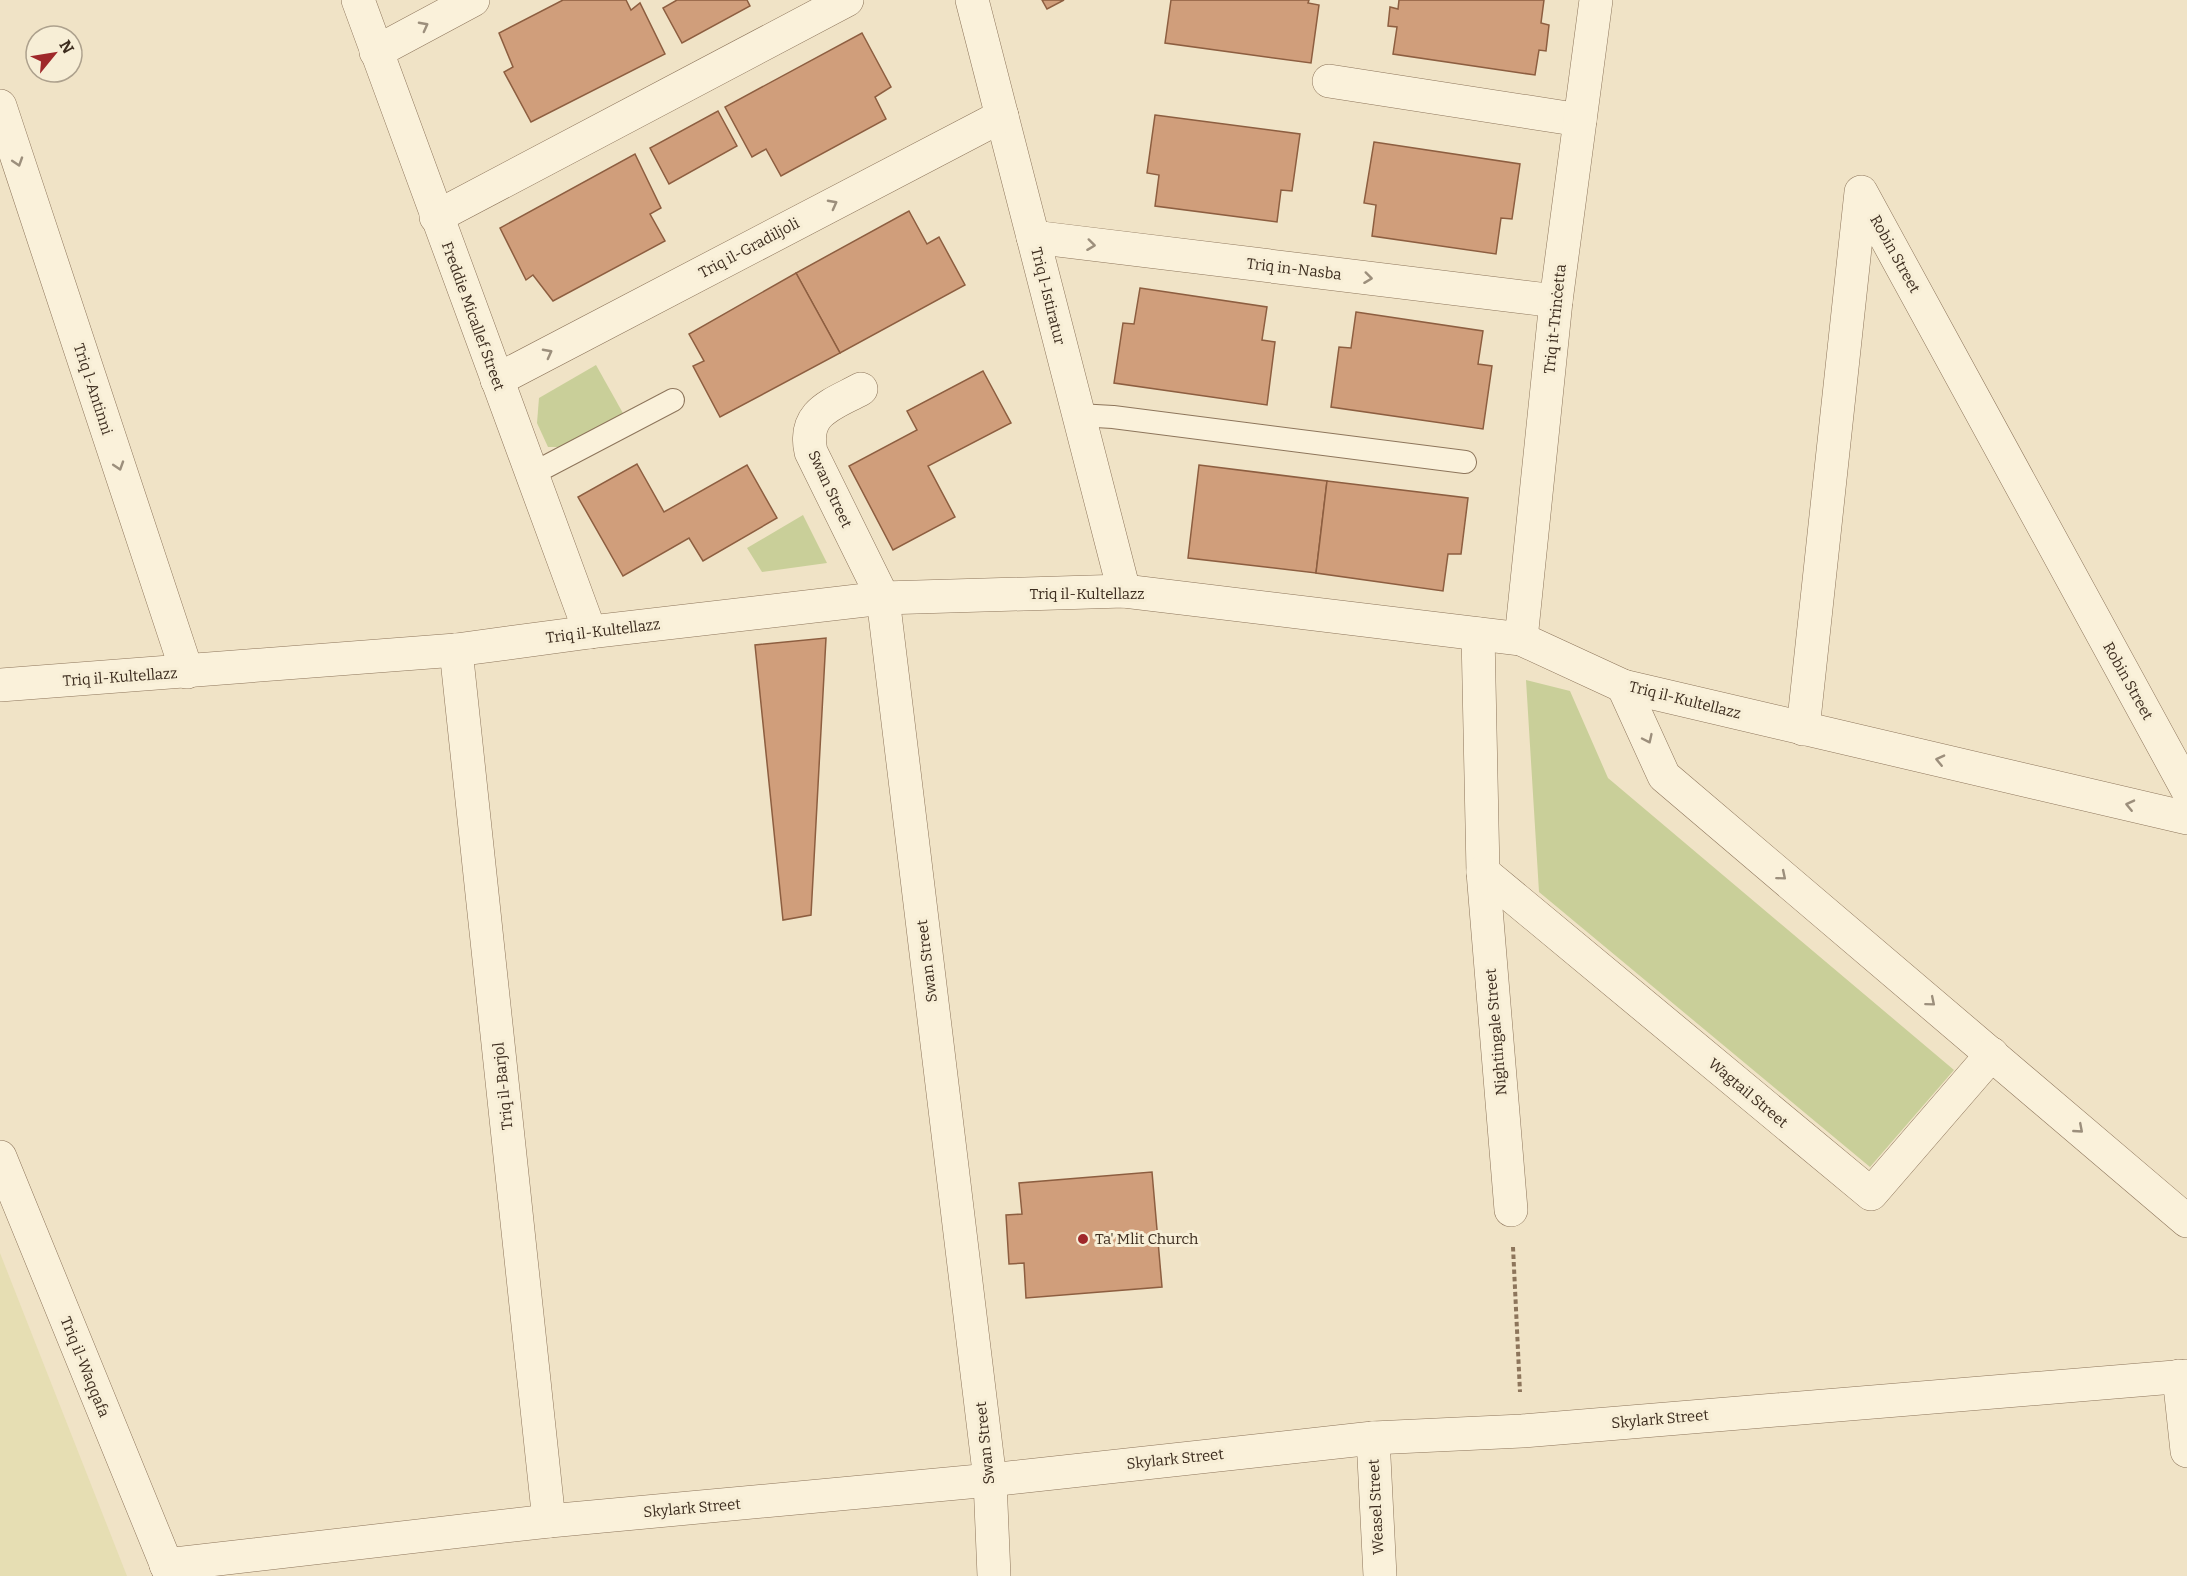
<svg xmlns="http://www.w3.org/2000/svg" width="2187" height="1576" viewBox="0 0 2187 1576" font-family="Bitter,serif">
<rect width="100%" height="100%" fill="#f0e3c6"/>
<polygon fill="#e6deb3" points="0,1253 127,1576 0,1576"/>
<g fill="#c9cf99">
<polygon points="596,365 624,415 569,447 548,447 537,423 539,398"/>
<polygon points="803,515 827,563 762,572 747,548"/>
<polygon points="1526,680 1570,691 1608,778 1954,1070 1870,1167 1539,892"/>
</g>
<g fill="#d09e7b" stroke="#8d5e40" stroke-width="1.5">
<polygon points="563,0 626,0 631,10 640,3 665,54 531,122 504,72 513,67 499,33"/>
<polygon points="677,0 747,0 750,6 682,43 663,8"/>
<polygon points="1042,0 1064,0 1047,9"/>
<polygon points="1171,0 1309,0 1308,3 1319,5 1311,63 1165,43"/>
<polygon points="1399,0 1544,0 1541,23 1549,25 1546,51 1539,50 1535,75 1393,54 1397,27 1388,26 1390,7 1398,9"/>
<polygon points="862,33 891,87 875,97 886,119 781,176 766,149 752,157 725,107"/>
<polygon points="718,111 737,146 669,184 650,148"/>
<polygon points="1155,115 1300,134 1292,191 1281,190 1277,222 1155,206 1159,175 1147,173"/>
<polygon points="1374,142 1520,164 1512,219 1501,218 1496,254 1372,236 1376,205 1364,203"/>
<polygon points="635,154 661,208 650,214 665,241 553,301 533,275 526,280 500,228"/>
<polygon points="909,211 927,244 939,237 965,285 840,353 796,273"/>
<polygon points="796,273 840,353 720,417 693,366 704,361 689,334"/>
<polygon points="1140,288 1267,307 1262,340 1275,342 1267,405 1114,383 1123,323 1134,324"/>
<polygon points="1356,312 1483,331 1478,364 1492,366 1483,429 1331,407 1339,347 1351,348"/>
<polygon points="983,371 1011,423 928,466 955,517 893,550 849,466 917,430 907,411"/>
<polygon points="637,464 664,512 747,465 777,518 703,561 689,538 623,576 578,497"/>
<polygon points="1199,465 1327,481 1316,573 1188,558"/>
<polygon points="1327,481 1468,498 1461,554 1448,554 1443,591 1316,573"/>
<polygon points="826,638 811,915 783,920 755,645"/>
<polygon points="1152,1172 1162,1287 1026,1298 1024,1263 1009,1264 1006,1215 1022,1214 1019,1183"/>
</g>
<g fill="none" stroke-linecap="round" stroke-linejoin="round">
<g stroke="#8d755b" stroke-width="24">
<g id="service">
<polyline points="1078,415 1113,417 1465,462"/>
<polyline points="532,474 673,400"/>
</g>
</g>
<g stroke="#8d755b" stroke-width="34">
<g id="minor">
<polyline points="358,0 590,632"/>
<polyline points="972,0 1124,591"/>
<polyline points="376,52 473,0"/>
<polyline points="1329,81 1580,120"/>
<polyline points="0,106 187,672"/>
<polyline points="436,217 847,0"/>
<polyline points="1033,237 1556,301"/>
<polyline points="497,380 1002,116"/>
<path d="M 861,389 C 832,405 802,412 811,452 L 883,598 L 990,1480 L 994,1576"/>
<polyline points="1478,634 1483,872 1511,1210"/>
<polyline points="1521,639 1556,301 1596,0"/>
<polyline points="456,650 549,1521"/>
<polyline points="0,685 456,650 590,632 883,598 1124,591 1521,639 1623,686 2187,818"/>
<polyline points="1623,686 1664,776 2187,1221"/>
<polyline points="1803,729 1861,192 2187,789"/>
<polyline points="1483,872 1871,1194 1992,1054"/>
<polyline points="0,1157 171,1576"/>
<polyline points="2179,1376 2187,1451"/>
<polyline points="1373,1438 1380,1576"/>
<polyline points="166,1565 549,1521 990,1480 1373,1438 1522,1431 2187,1376"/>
</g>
</g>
<polyline stroke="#8d755b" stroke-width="4" stroke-dasharray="4.5 3" stroke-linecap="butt" points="1513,1247 1520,1392"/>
<use href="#service" stroke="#faf1da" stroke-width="22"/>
<use href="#minor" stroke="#faf1da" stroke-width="33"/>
</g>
<defs><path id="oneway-chevron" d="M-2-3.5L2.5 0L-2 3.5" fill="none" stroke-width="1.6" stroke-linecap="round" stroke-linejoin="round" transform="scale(1.5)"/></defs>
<g stroke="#9c8f7c">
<use href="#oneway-chevron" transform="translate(424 26) rotate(-28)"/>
<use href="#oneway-chevron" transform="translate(18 162) rotate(72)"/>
<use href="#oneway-chevron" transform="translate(833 204) rotate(-28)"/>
<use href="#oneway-chevron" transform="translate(1091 245) rotate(7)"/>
<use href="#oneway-chevron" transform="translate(1368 278) rotate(7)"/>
<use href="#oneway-chevron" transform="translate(548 353) rotate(-28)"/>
<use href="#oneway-chevron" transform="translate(119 466) rotate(72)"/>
<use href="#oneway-chevron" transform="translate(1648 739) rotate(65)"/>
<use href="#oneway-chevron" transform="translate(1940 760) rotate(-167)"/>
<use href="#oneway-chevron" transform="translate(2130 805) rotate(-167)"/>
<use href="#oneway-chevron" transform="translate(1782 876) rotate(40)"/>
<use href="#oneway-chevron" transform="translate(1931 1002) rotate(40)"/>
<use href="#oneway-chevron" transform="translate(2079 1129) rotate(41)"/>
</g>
<circle fill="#9f282a" stroke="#f7eed6" stroke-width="2" cx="1083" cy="1239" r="6"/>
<g text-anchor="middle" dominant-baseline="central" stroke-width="6" stroke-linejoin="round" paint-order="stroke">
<g font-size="15" fill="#3d2d1f" stroke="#f7eed6">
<text transform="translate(749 248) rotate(-28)">Triq il-Gradiljoli</text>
<text transform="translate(1895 254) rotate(61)">Robin Street</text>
<text transform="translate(1294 269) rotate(7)">Triq in-Nasba</text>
<text transform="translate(1048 296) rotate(76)">Triq l-Istiratur</text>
<text transform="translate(473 316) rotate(70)">Freddie Micallef Street</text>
<text transform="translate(1555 319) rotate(-84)">Triq it-Trinċetta</text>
<text transform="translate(93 389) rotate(72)">Triq l-Antinni</text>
<text transform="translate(830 489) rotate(65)">Swan Street</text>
<text x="1087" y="594">Triq il-Kultellazz</text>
<text transform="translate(603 631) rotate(-7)">Triq il-Kultellazz</text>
<text transform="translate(120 677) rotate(-4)">Triq il-Kultellazz</text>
<text transform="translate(2128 681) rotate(61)">Robin Street</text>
<text transform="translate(1685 700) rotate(14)">Triq il-Kultellazz</text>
<text transform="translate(927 961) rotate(-97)">Swan Street</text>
<text transform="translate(1496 1032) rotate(-95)">Nightingale Street</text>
<text transform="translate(503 1086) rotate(-96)">Triq il-Barjol</text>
<text transform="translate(1748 1093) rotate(40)">Wagtail Street</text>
<text transform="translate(85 1367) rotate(68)">Triq il-Waqqafa</text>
<text transform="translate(1660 1419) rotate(-5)">Skylark Street</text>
<text transform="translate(985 1443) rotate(-96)">Swan Street</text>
<text transform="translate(1175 1459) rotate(-6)">Skylark Street</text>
<text transform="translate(1376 1507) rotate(-93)">Weasel Street</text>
<text transform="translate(692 1508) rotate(-5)">Skylark Street</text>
</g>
<g font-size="15" fill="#3d2d1f" stroke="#f7eed6" text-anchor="start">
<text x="1095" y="1239">Ta' Mlit Church</text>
</g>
</g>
<g transform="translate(54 54) rotate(60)"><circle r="28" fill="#f7eed6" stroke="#ada18d" stroke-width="1.5"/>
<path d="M0-4.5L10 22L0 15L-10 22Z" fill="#9f282a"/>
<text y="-9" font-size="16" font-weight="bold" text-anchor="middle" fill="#3d2d1f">N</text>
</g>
</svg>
